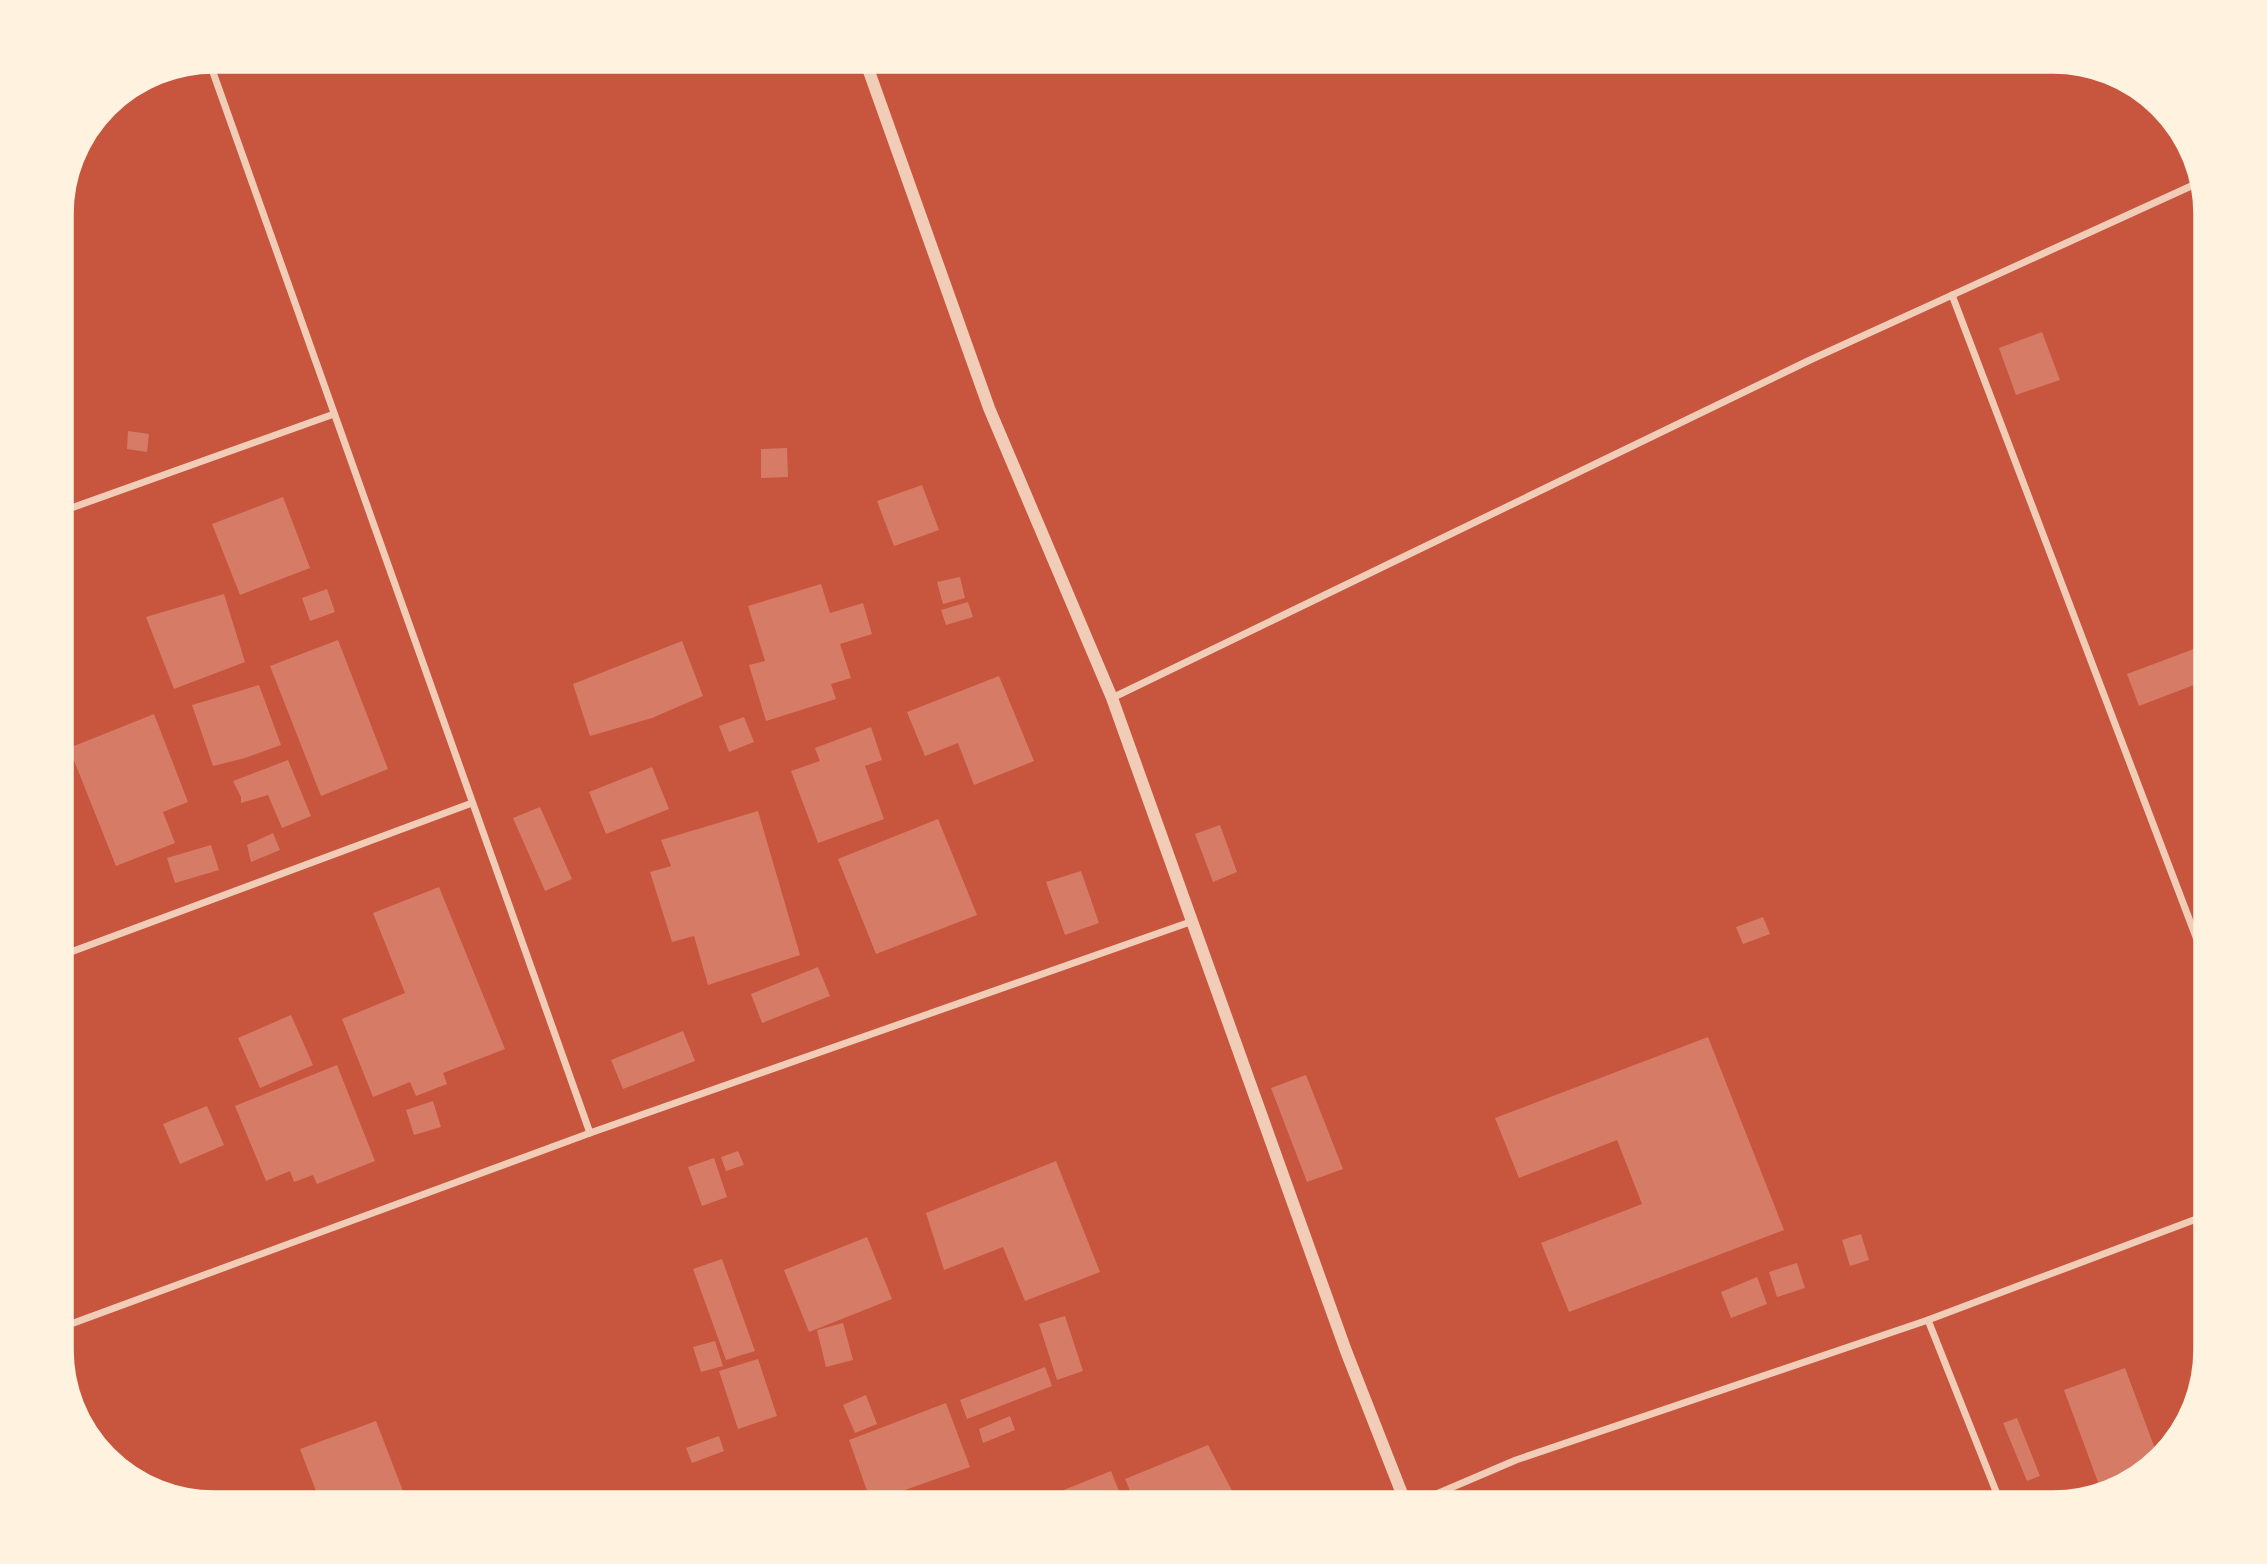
<svg xmlns="http://www.w3.org/2000/svg" width="2267" height="1564" viewBox="0 0 2267 1564" font-family="Montserrat,sans-serif">
<rect width="100%" height="100%" fill="#c8553d"/>
<g fill="#d67c66">
<polygon points="2042,332 2060,380 2016,395 1999,348"/>
<polygon points="128,431 149,434 147,452 127,449"/>
<polygon points="787,448 788,477 761,478 761,449"/>
<polygon points="922,485 939,530 894,546 877,501"/>
<polygon points="283,497 310,568 240,595 212,524"/>
<polygon points="960,577 965,598 943,604 937,582"/>
<polygon points="821,584 830,613 863,603 872,634 840,644 851,678 831,684 836,699 766,721 749,665 765,661 748,606"/>
<polygon points="327,589 335,612 310,621 302,598"/>
<polygon points="224,594 245,662 174,689 146,617"/>
<polygon points="968,602 973,617 946,625 941,610"/>
<polygon points="338,640 388,769 321,796 270,666"/>
<polygon points="682,641 703,696 652,718 590,736 573,684"/>
<polygon points="2207,644 2207,680 2139,706 2127,674"/>
<polygon points="999,676 1034,761 974,785 958,743 925,756 907,712"/>
<polygon points="259,685 281,745 245,758 213,766 192,705"/>
<polygon points="154,714 188,802 163,812 175,843 116,866 69,748"/>
<polygon points="744,717 754,742 729,752 719,726"/>
<polygon points="871,727 882,760 865,766 884,819 818,843 791,771 820,761 815,748"/>
<polygon points="288,760 311,816 282,828 268,795 241,803 241,797 233,781"/>
<polygon points="652,767 669,809 606,834 589,792"/>
<polygon points="540,807 572,879 545,891 513,818"/>
<polygon points="758,811 800,955 708,985 694,936 672,942 650,872 671,866 661,840"/>
<polygon points="938,819 977,915 876,954 838,859"/>
<polygon points="1220,825 1237,872 1213,882 1195,834"/>
<polygon points="273,833 280,850 251,862 247,845"/>
<polygon points="211,845 219,870 175,883 167,858"/>
<polygon points="1081,871 1099,923 1065,935 1046,882"/>
<polygon points="439,887 505,1049 443,1073 447,1084 416,1096 410,1082 373,1097 342,1019 405,993 373,913"/>
<polygon points="1763,917 1770,934 1743,944 1736,927"/>
<polygon points="818,967 830,996 762,1023 751,994"/>
<polygon points="291,1015 313,1065 260,1088 238,1038"/>
<polygon points="683,1031 695,1061 623,1089 611,1060"/>
<polygon points="1708,1037 1784,1230 1569,1312 1541,1243 1642,1204 1617,1140 1519,1178 1495,1118"/>
<polygon points="337,1065 375,1161 317,1184 313,1175 294,1182 290,1171 266,1181 235,1106"/>
<polygon points="1306,1075 1343,1169 1307,1182 1271,1088"/>
<polygon points="433,1101 441,1127 414,1135 406,1110"/>
<polygon points="207,1106 224,1145 180,1164 163,1124"/>
<polygon points="738,1151 744,1165 726,1171 721,1157"/>
<polygon points="714,1158 727,1197 702,1206 688,1167"/>
<polygon points="1056,1161 1100,1272 1025,1301 1003,1247 944,1270 926,1213"/>
<polygon points="1861,1234 1869,1260 1850,1266 1842,1240"/>
<polygon points="867,1237 892,1299 809,1332 784,1270"/>
<polygon points="722,1259 755,1351 726,1360 693,1269"/>
<polygon points="1797,1263 1805,1288 1777,1297 1769,1272"/>
<polygon points="1757,1277 1767,1304 1731,1318 1721,1292"/>
<polygon points="1065,1316 1083,1371 1057,1380 1039,1324"/>
<polygon points="843,1323 853,1360 826,1367 817,1330"/>
<polygon points="715,1341 723,1366 701,1372 693,1347"/>
<polygon points="758,1359 777,1416 738,1429 719,1371"/>
<polygon points="1045,1367 1052,1386 967,1419 960,1400"/>
<polygon points="2125,1368 2158,1457 2122,1488 2102,1493 2064,1390"/>
<polygon points="866,1395 877,1424 855,1433 843,1405"/>
<polygon points="946,1403 970,1467 871,1502 849,1440"/>
<polygon points="1010,1416 1015,1430 983,1443 979,1429"/>
<polygon points="2017,1418 2040,1476 2027,1481 2003,1423"/>
<polygon points="376,1421 408,1504 321,1504 300,1449"/>
<polygon points="719,1436 724,1451 692,1463 686,1448"/>
<polygon points="1208,1445 1238,1502 1231,1504 1136,1504 1125,1479"/>
<polygon points="1111,1471 1124,1504 1053,1504 1049,1496"/>
</g>
<g fill="none" stroke-linecap="round" stroke-linejoin="round">
<g stroke="#f1ccb7" stroke-width="7">
<polyline points="209,61 590,1133"/>
<polyline points="1952,295 2207,966"/>
<polyline points="60,512 334,414"/>
<polyline points="1112,698 1810,360 2200,182"/>
<polyline points="60,956 472,803"/>
<polyline points="1928,1320 2001,1504"/>
<polyline points="60,1328 590,1133 1193,921"/>
<polyline points="1413,1504 1516,1460 1928,1320 2207,1215"/>
</g>
<polyline stroke="#f1ccb7" stroke-width="12" points="865,60 989,408 1112,698 1346,1351 1406,1504"/>
</g>
<path d="M0 0H2267V1564H0ZM214 72H2053A142 142 0 0 1 2195 214V1350A142 142 0 0 1 2053 1492H214A142 142 0 0 1 72 1350V214A142 142 0 0 1 214 72Z" fill="#fff3e0" fill-rule="evenodd"/>
<path fill="none" stroke="#fff3e0" stroke-width="3.5" d="M214 72H2053A142 142 0 0 1 2195 214V1350A142 142 0 0 1 2053 1492H214A142 142 0 0 1 72 1350V214A142 142 0 0 1 214 72Z"/>
</svg>
